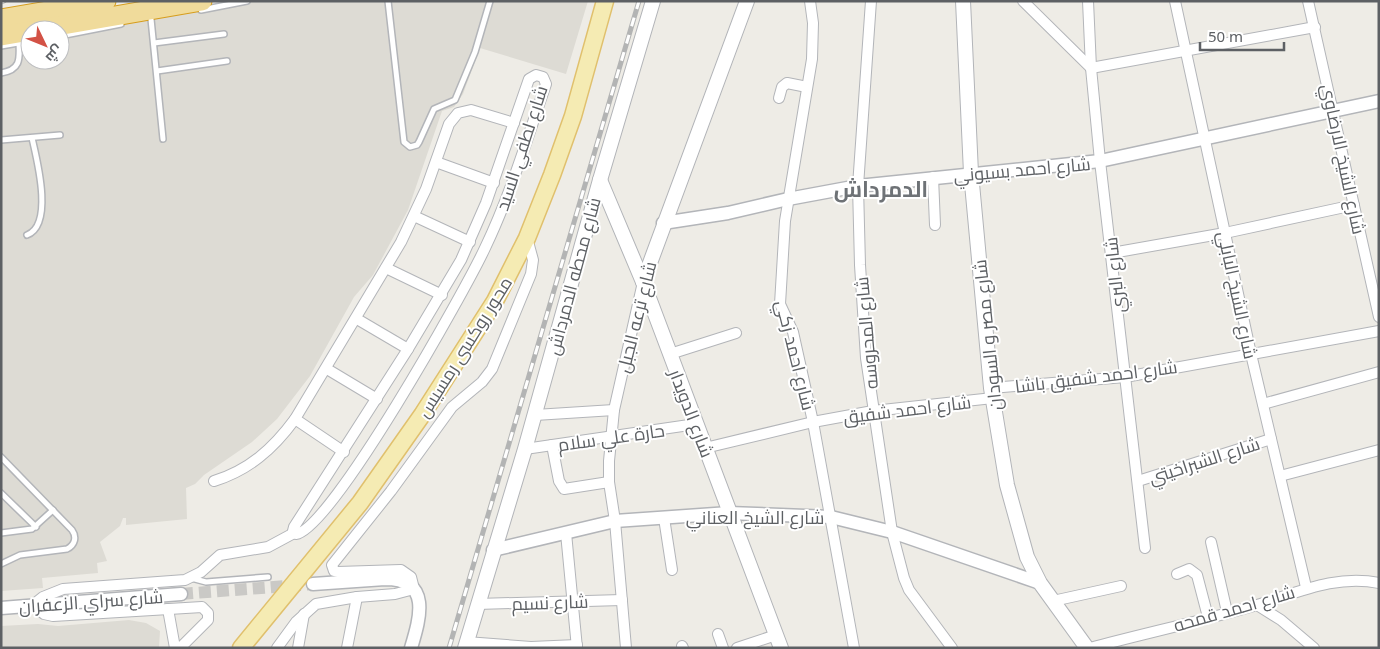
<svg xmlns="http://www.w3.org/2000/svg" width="1380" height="649" viewBox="0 0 1380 649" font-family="'Noto Sans',Cairo,sans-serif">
<rect width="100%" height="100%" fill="#eeece6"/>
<g fill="#dddbd4">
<polygon points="233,1 588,1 566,74 480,48 463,94 454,107 442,111 408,210 373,275 354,297 310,376 277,419 252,442 204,475 195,484 186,488 187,519 126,525 126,518 123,518 120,526 100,542 107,561 97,563 98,573 42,578 43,588 1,591 1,43 30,38 30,60 60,60 60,33"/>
<polygon points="129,620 146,623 160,631 159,648 1,648 1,626 38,624 58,626"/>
</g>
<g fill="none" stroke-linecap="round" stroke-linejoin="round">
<polyline stroke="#cac9c6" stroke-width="12" stroke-dasharray="12 6" stroke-linecap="butt" points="181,594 313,584"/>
<g stroke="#b3b5b9" stroke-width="8">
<g id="service">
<polyline points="388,1 404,142 410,147 417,145 419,142 434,109 455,100 475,52 490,1"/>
<polyline points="201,10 247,1"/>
<polyline points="151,19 163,139"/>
<polyline points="60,36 121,24"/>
<polyline points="154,43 224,34"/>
<polyline points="1,46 30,41"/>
<polyline points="157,71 227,61"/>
<path d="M 1,73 C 20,70 20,60 19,43"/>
<polyline points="1,140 60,135"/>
<path d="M 27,235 C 54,225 37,160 32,138"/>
<path d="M 1,457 L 72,530 C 77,537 75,545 67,549 L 20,555 L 1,564"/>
<polyline points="1,493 36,527"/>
<polyline points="1,533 32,529 53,510"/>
<polyline points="191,578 206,582 268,577"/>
</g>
</g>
<g stroke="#b3b5b9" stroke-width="12">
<g id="minor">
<polyline points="810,1 813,23 812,59 785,221 780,304 793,332 813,422 854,648"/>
<polyline points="871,1 858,186 860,265 866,358 892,532 904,578 909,590 952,648"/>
<polyline points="1023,1 1091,68 1315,27"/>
<polyline points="1088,1 1091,68 1100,161 1145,548"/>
<polyline points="1175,1 1251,354 1306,587"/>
<polyline points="1308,1 1379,317"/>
<path d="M 536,75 L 543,77 L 546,84 C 527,139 510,196 485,248 C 466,289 331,530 296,534 L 293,531 L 294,527 L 408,349 L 461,260 L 486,203 L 529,79 Z"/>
<polyline points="779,98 782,87 787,83 807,87"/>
<polyline points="436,162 494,183"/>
<polyline points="933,177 935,225"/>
<polyline points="414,216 470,242"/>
<polyline points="1112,253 1225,233 1354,205"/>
<polyline points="386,268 442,295"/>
<polyline points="357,319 408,349"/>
<polyline points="670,354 736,333"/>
<polyline points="327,369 377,399"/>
<polyline points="991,388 1125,377 1379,331"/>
<polyline points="1263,404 1379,372"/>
<polyline points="535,415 614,410"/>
<polyline points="295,419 344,452"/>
<polyline points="552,445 559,481 564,489 609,482"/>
<polyline points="705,448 813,422 873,411 993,398"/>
<polyline points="525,449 696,424"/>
<polyline points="1280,476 1379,450"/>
<path d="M 214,481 C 249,470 273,449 295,419 L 401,242 L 426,189 L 449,124 L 458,113 L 471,110 L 514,123"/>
<polyline points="1138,481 1271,439"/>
<polyline points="664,518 672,570"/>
<polyline points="566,533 577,648"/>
<polyline points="1211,542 1227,612"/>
<polyline points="1177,574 1189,569 1197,575 1208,617"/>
<polyline points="1053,601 1121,586"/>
<polyline points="477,604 622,600"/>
<polyline points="1257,605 1281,620 1314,648"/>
<polyline points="168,609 175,648"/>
<polyline points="718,634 723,648"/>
<polyline points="466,642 531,647 577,645"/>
<polyline points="682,646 683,648"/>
<polyline points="180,648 208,620 208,613 202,607 53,616 44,614 33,605 43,597 63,589 185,580 201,572 220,555 268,547 294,533"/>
<polyline points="277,648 296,622 316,604 357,597 395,594 414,589 411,577 401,570 338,572 334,571 332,565 391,491 452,407 482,382 492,369 531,274 533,260 527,238"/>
<polyline points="298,648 304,614"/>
<polyline points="347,648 357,597"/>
<polyline points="626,648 615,521 609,482 609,461 614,410 643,282"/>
<polyline points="737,648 776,635"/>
<path d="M 1090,648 C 1146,633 1202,621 1257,605 C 1297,593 1336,574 1379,583"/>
</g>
</g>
<g stroke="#b3b5b9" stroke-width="15">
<g id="tertiary">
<polyline points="663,223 728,213 788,199 858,186 1100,161 1379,101"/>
<polyline points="493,550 615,521 729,513 831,517 892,532 1040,583"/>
<path d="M 313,584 L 385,579 C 432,579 420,618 411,648"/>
<polyline points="1,608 181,594"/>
</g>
</g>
<g stroke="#b2b4b8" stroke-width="16">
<g id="secondary">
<polyline points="963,1 971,173 991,388 1007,485 1027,557 1040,583 1087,648"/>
<polyline points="600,180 643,282 781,648"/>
<polyline points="643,282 747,1"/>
<polyline points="465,648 525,449 600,180 653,1"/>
</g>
</g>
<g stroke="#e0c06d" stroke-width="19">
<polyline id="primary" points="241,648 360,503 422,415 495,301 527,238 552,175 573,116 605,1"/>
</g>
<g stroke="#d69d1d" stroke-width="21">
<g id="motorway">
<polyline points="1,19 106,1"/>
<polyline points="34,30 202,1"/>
<polyline points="1,36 30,31"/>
</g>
</g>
<use href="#service" stroke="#fff" stroke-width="5"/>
<use href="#minor" stroke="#fff" stroke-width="10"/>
<use href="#tertiary" stroke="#fff" stroke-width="12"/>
<use href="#secondary" stroke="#fff" stroke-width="14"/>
<use href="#primary" stroke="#f5ebb3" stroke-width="16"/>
<use href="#motorway" stroke="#f0db9b" stroke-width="19"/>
<g stroke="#b3b4b4" stroke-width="5">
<g id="rail">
<polyline points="1,2 4,1"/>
<polyline points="449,648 639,1"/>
</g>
</g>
<use href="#rail" stroke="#fff" stroke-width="3" stroke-dasharray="9" stroke-linecap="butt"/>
</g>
<g text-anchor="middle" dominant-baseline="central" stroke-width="4" stroke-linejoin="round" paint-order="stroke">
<g font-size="18" fill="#5d6064" stroke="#fff">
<text transform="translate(521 148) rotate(-72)">شارع لطفي السيد</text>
<text transform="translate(1344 159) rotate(78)">شارع الشيخ الارضاوي</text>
<text transform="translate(1022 169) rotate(-5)">شارع احمد بسيوني</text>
<text transform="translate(1114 275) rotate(-96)">شارع البري</text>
<text transform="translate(573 276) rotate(-75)">شارع محطه الدمرداش</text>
<text transform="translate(1238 295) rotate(78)">شارع الشيخ البابلي</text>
<text transform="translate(636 317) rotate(-76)">شارع ترعه الجبل</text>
<text transform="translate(866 333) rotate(-95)">شارع المحروسه</text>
<text transform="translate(987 335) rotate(-96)">شارع مصر و السودان</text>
<text transform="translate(464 347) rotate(-58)">محور روكسى رمسيس</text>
<text transform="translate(796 355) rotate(76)">شارع احمد زكي</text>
<text transform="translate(1096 376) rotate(-7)">شارع احمد شفيق باشا</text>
<text transform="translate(907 409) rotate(-7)">شارع احمد شفيق</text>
<text transform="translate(692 413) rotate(69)">شارع الدويدار</text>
<text transform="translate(611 437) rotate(-8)">حارة علي سلام</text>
<text transform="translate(1204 460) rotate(-18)">شارع الشبراخيتي</text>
<text x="755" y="517">شارع الشيخ العناني</text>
<text transform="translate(91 601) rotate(-4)">شارع سراي الزعفران</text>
<text transform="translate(550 602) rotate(-2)">شارع نسيم</text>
<text transform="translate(1234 608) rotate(-16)">شارع احمد قمحه</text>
</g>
<g font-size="22" font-weight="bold" fill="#6e7276" stroke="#fff">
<text x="881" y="188">الدمرداش</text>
</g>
</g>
<rect width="1380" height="649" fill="none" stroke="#5d6064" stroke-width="5"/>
<g transform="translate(45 45) rotate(133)"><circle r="24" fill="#ffffff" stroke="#bebfc1"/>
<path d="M0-4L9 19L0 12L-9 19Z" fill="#d35246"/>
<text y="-8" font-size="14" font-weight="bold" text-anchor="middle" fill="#5d6064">ش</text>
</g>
<path d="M1200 42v8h84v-8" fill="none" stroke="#5d6064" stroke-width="2.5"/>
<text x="1208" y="42" font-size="15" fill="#5d6064" stroke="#ffffff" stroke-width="4" paint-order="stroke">50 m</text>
</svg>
